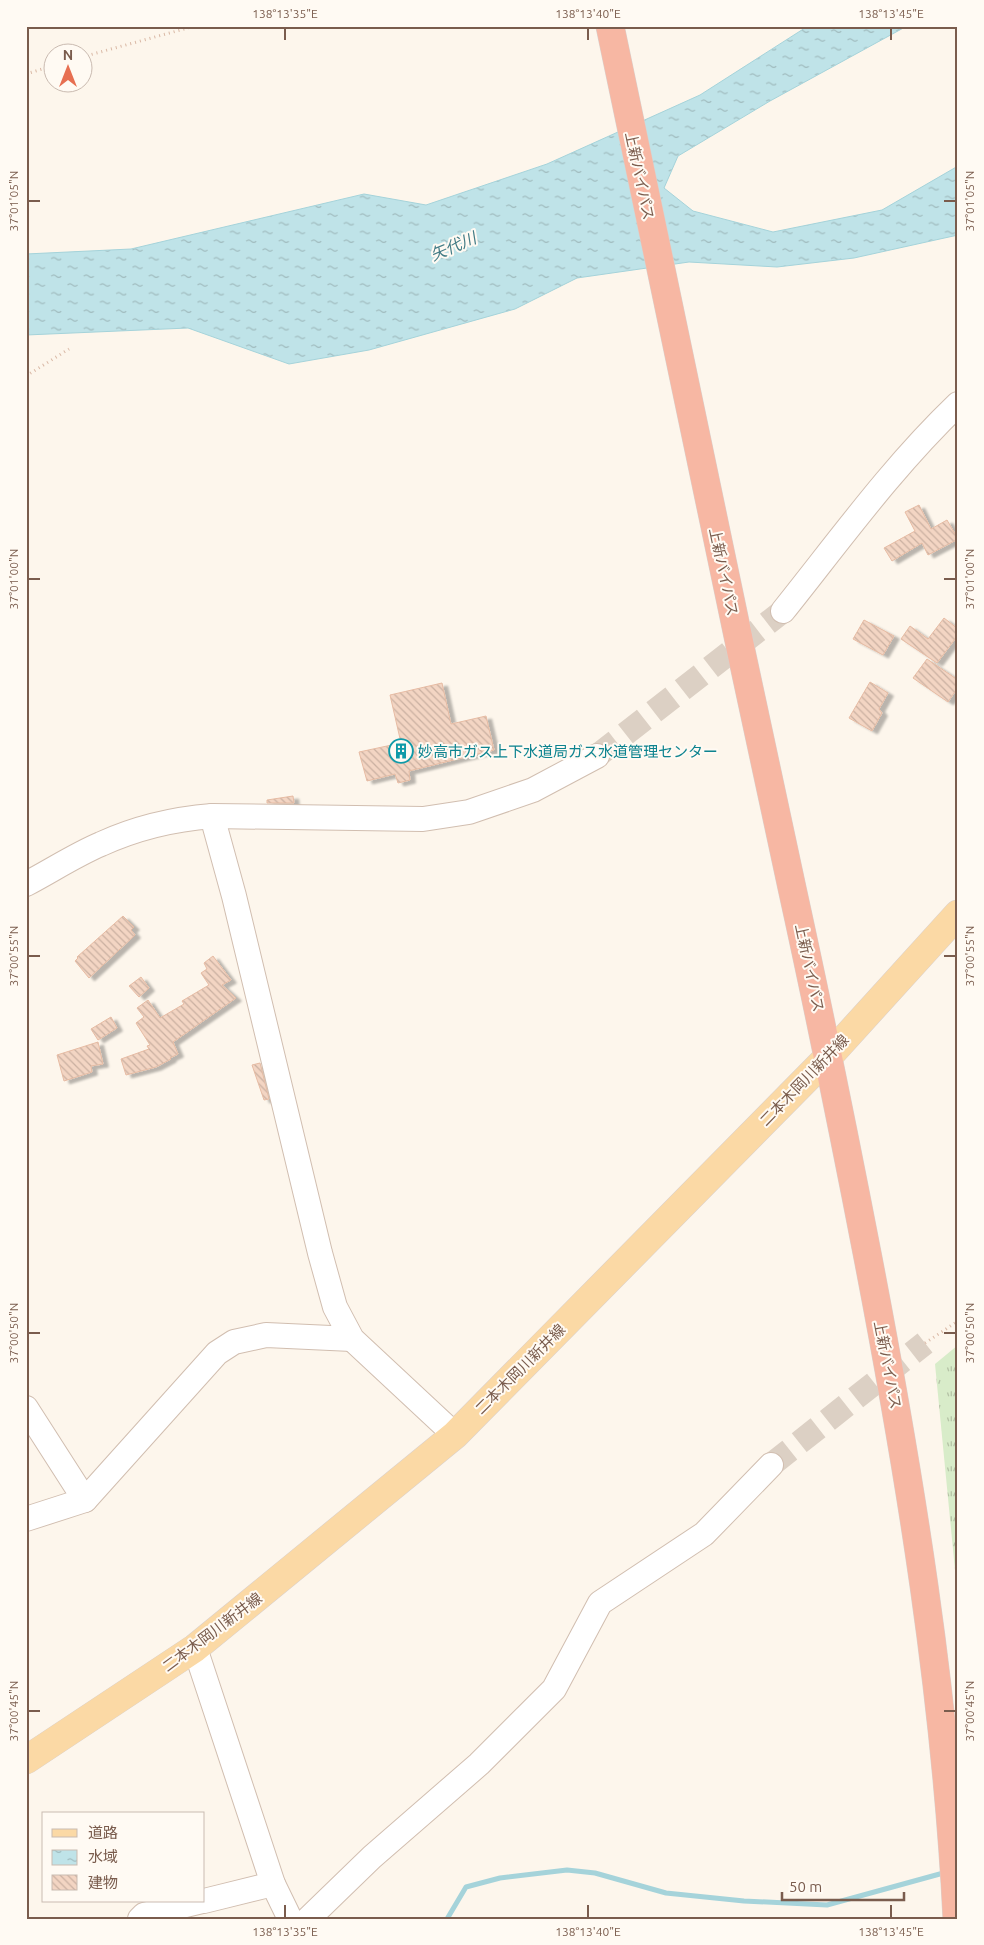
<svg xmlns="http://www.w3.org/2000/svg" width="984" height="1945" viewBox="0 0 984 1945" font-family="Ubuntu,'Noto Sans JP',sans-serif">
<defs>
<pattern id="grass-tufts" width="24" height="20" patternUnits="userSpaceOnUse" patternTransform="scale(1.25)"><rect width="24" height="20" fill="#d8ecc9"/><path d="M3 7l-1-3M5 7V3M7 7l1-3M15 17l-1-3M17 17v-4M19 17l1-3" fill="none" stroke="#b4c2a5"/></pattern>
<pattern id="water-ripples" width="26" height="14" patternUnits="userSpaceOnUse" patternTransform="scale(1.25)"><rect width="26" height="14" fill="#bfe3e8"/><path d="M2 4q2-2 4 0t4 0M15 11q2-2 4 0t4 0" fill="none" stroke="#a0bbbe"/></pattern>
<pattern id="building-back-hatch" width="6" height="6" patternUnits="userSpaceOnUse" patternTransform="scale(1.25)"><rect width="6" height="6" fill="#f3d5c3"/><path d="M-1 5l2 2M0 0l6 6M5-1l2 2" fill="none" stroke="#cab0a1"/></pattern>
<filter id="shadow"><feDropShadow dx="5.5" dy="3" stdDeviation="1" flood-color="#0004"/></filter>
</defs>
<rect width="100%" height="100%" fill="#fdf6ec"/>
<polygon fill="url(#grass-tufts)" points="958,1345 958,1601 935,1364"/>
<polygon fill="url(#water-ripples)" stroke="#a5d3da" points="808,26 907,26 770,101 678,156 664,188 693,211 773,232 882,210 958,166 958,235 854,258 777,267 689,262 577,278 515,309 369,350 289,364 188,328 26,335 26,254 131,249 364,194 426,205 547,164 700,95"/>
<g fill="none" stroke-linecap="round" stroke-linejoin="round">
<polyline stroke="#a5d3da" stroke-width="5" points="447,1919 466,1887 500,1878 567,1870 595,1873 666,1893 744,1901 827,1905 947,1872"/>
</g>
<g fill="url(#building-back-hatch)" stroke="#e6bba3" filter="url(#shadow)">
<polygon points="919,505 931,529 947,520 958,539 928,555 922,543 892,561 884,548 915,531 905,512"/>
<polygon points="944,618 958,629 958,635 937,663 901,639 910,626 928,639"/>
<polygon points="864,620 894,636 883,655 853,639"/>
<polygon points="927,659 958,680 958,687 948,702 913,678"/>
<polygon points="870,682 888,693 879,709 882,713 872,731 849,718"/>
<polygon points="442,683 451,724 486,716 494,750 409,771 410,780 398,783 395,774 367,781 359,752 401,743 390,695"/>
<polygon points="293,796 294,803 267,803 267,800"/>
<polygon points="123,916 134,927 131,930 135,935 89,978 75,961 78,958 77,957"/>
<polygon points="213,956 231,980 222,985 236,998 173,1042 178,1054 170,1058 171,1059 156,1067 126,1075 121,1059 149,1049 147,1046 150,1045 136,1023 144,1017 137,1008 148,1000 160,1018 184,1004 182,1001 209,985 201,973 207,969 204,963"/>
<polygon points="141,977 149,988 139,997 129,986"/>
<polygon points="111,1017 117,1028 98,1040 91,1029"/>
<polygon points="98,1042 103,1064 91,1066 92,1072 64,1081 57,1055"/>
<polygon points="260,1063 269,1099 264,1100 252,1065"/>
</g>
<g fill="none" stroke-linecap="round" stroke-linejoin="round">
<g stroke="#dcd0c4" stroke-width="24" stroke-dasharray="24 12" stroke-linecap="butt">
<polyline points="597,756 783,611"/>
<polyline points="771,1465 925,1343"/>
</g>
<g stroke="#d1beb0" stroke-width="26">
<g id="minor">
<path d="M 783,611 C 839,541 893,466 958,404"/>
<polyline points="212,816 234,896 320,1253 335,1307 352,1339 455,1435"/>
<path d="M 26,884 C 51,871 75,855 101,844 C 136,828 174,819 212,816 L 423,819 L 469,812 L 533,790 L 597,756"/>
<polyline points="26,1408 85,1500"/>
<polyline points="26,1519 85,1500 217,1353 234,1342 266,1335 352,1339"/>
<polyline points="195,1648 273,1884 290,1919"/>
<polyline points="204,1901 273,1884"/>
<polyline points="140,1919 144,1915 202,1901"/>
<polyline points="308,1919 372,1857 479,1764 554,1689 600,1603 704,1534 771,1465"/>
</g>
</g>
<g stroke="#dad1cd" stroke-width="29">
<polyline id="major" points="26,1760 195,1648 455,1435 829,1056 958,914"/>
</g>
<g stroke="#dad1cd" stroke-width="29">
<path id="highway" d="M 610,26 C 669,314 730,601 792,888 C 819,1011 844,1134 868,1258 C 910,1476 946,1696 957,1919"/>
</g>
<g stroke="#d9b8a5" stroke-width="3" stroke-dasharray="1 4" stroke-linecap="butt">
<polyline points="82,57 195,26"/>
<polyline points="26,74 52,66"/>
<polyline points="26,376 69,349"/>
<polyline points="925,1343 958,1321"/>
</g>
<use href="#minor" stroke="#fff" stroke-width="24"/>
<use href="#major" stroke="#fbd9a5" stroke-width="28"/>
<use href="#highway" stroke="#f7b7a3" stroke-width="28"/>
</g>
<path fill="none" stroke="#7a5c4d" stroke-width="2" d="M 285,28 L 285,40M 588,28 L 588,40M 891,28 L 891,40M 28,201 L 40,201M 944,201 L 956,201M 28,579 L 40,579M 944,579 L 956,579M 28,956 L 40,956M 944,956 L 956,956M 28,1333 L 40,1333M 944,1333 L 956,1333M 28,1711 L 40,1711M 944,1711 L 956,1711M 285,1905 L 285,1918M 588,1905 L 588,1918M 891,1905 L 891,1918"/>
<defs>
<g id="building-ring" transform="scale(1.25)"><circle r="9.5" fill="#fffaf3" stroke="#0f9aa8" stroke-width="1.5"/><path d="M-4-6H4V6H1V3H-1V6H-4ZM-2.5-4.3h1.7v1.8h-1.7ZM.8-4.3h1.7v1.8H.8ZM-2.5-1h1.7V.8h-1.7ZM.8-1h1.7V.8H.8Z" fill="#0f9aa8"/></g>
</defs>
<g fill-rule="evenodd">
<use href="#building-ring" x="401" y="751"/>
</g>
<g text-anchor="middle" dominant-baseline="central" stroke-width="4" stroke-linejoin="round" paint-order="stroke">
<g font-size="15" fill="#7a5c4d" stroke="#fffaf3">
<text transform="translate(640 176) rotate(78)">上新バイパス</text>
<text transform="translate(724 572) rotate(78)">上新バイパス</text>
<text transform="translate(810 968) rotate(78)">上新バイパス</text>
<text transform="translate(804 1080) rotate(-46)">二本木岡川新井線</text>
<text transform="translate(888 1365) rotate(79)">上新バイパス</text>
<text transform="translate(520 1369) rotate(-45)">二本木岡川新井線</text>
<text transform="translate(212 1632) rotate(-37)">二本木岡川新井線</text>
</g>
<g font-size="15" fill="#0d838f" stroke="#fffaf3" text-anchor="start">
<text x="418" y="751">妙高市ガス上下水道局ガス水道管理センター</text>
</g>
<g font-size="16" font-style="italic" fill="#437c86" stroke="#fffaf3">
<text transform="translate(453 246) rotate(-23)">矢代川</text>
</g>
</g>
<rect width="984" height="1945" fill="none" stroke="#fffaf3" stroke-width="55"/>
<rect x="42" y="1812" width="162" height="90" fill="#fffaf3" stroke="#cabbb1"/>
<rect x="52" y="1829" width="25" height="8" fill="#fbd9a5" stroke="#cabbb1"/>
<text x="88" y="1838" font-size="15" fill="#7a5c4d">道路</text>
<rect x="52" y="1850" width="25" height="15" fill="url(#water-ripples)" stroke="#cabbb1"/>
<text x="88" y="1862" font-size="15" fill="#7a5c4d">水域</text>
<rect x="52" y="1875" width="25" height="15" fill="url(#building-back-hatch)" stroke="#cabbb1"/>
<text x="88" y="1888" font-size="15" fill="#7a5c4d">建物</text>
<g transform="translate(68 68)"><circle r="24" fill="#fffaf3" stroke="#cabbb1"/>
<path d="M0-4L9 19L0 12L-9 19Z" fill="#e76f51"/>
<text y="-8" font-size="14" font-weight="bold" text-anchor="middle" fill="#7a5c4d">N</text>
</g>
<path d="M782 1892v8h122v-8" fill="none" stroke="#7a5c4d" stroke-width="2.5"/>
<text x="789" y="1892" font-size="15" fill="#7a5c4d" stroke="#fffaf3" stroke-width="4" paint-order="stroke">50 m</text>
<rect x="28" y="28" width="928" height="1890" fill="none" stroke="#7a5c4d" stroke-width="2"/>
<g font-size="12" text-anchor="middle" fill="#7a5c4d">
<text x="285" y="18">138°13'35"E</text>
<text x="588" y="18">138°13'40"E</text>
<text x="891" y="18">138°13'45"E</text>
<text transform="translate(14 201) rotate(-90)" y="4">37°01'05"N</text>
<text transform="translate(970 201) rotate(-90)" y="4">37°01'05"N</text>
<text transform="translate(14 579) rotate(-90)" y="4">37°01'00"N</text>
<text transform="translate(970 579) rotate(-90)" y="4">37°01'00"N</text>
<text transform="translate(14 956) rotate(-90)" y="4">37°00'55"N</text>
<text transform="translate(970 956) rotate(-90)" y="4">37°00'55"N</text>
<text transform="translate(14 1333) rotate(-90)" y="4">37°00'50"N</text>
<text transform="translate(970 1333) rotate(-90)" y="4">37°00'50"N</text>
<text transform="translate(14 1711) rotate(-90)" y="4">37°00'45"N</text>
<text transform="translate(970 1711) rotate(-90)" y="4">37°00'45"N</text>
<text x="285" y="1936">138°13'35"E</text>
<text x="588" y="1936">138°13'40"E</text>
<text x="891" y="1936">138°13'45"E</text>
</g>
</svg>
